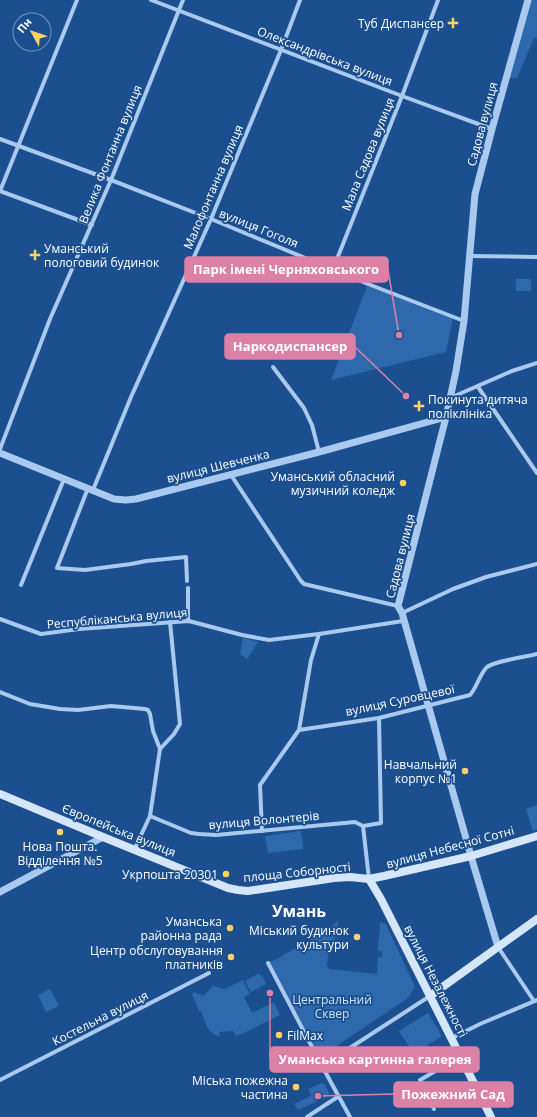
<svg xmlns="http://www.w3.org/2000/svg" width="537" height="1117" viewBox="0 0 537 1117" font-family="'Open Sans',sans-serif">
<rect width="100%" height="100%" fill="#1b4f8f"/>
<g fill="#2e69ad">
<polygon points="528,0 537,0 537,39 534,38 517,78 506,78"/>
<rect x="516" y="279" width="15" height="12"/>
<polygon points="367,286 453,318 446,352 331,380"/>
<polygon points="243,638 258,642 247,659 240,654"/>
<polygon points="537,805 537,830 533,831 526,809"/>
<polygon points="301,831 303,849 268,853 265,836"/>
<polygon points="338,921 335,940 330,941 327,966 329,969 377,974 378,957 382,957 382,951 378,951 380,922 386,924 415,987 408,998 320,1057 269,962 277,959 328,929"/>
<path d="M 258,974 C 263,975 264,979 266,984 L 251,992 L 245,981 Z"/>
<path d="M 243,980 L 250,994 L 244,997 L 252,1013 L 274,1002 L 280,1015 L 244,1033 L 236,1036 L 233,1031 L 219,1032 L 220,1037 C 206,1032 206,1024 201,1011 L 199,1011 L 192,994 L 195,992 L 203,996 L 213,986 L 225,989 Z"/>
<polygon points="50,989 59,1006 46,1012 38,995"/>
<polygon points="428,1013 442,1036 414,1054 399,1031"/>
<path d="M 322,1083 C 326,1084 327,1089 329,1093 L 328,1096 L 298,1110 L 294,1104 L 311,1096 L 308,1089 Z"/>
</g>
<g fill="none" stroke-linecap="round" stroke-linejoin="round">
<g stroke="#a9c9ee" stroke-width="4">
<polyline points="151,0 402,96 492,129"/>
<polyline points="0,139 111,180 211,219 368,284 464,321"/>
<polyline points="0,191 77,0"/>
<polyline points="0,191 92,225"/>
<polyline points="470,256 537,257"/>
<polyline points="333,269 402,96 438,0"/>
<polyline points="273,367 304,408 312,425 319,452"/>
<polyline points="478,387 537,473"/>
<polyline points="450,398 512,371 537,363"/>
<polyline points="0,449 50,319 111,180 183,0"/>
<polyline points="231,475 301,581 304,584 398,606"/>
<polyline points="88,488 57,568 85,570 131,564 146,561 186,557 187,581"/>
<polyline points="93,490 131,397 211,219 281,50 300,0"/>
<polyline points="21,585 64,479"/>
<polyline points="188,588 188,621"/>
<polyline points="402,613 453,589 486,577 537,564"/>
<polyline points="0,619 41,634 79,629 189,621 242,635 269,640 319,634 403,621"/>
<polyline points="0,692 30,704 60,709 78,710 111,706 145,709 148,710 150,714 153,731 160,749"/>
<path d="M 299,730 L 379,718 L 470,695 C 477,687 479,676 486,668 C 492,661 527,657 537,654"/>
<polyline points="150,816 191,833 199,834 216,835 355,822 363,826 381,823 379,718"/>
<polyline points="363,826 369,879"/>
<polyline points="262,831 260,785 299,730 311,660 319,634"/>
<polyline points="134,850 150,816 160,749 174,734 180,724 170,622"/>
<polyline points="498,947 534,1001"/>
<polyline points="268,963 322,1066 350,1117"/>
<polyline points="452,1038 480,1024 537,1000"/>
<polyline points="322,1066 430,996"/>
<polyline points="0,1080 209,973"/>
<polyline points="434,1109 420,1080 461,1056"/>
<polyline points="307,1117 339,1096"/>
</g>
<g stroke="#a9c9ee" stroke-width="7">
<polyline points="0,453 114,499 126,500 136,499 319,452 446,417"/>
<polyline points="0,892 103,837"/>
<polyline points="498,947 473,863 402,613 398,606 446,417 456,371 464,321 475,194 492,129 528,0"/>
</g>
<g stroke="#d6e6fa" stroke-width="8">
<polyline points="0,794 103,837 228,888 238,890 248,891 334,878 350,877 369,879 384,876 471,856 537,836"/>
<polyline points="369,879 381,899 491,1117"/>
<polyline points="430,996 537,919"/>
</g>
</g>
<g fill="#ffd166" stroke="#1b4f8f" stroke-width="1.5">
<path d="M451 17h4v4h4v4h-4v4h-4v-4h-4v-4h4z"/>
<path d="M33 249h4v4h4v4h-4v4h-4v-4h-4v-4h4z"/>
<path d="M417 400h4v4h4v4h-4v4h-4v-4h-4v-4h4z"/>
<circle cx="403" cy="483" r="4"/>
<circle cx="465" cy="771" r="4"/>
<circle cx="60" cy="832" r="4"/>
<circle cx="226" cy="874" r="4"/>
<circle cx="230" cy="928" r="4"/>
<circle cx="357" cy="937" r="4"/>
<circle cx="231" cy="957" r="4"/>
<circle cx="279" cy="1035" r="4"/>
<circle cx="296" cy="1087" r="4"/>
</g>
<g text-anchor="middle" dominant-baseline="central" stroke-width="3.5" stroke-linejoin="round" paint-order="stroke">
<g font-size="12" fill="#fff" stroke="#1b4f8f" text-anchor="end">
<text x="444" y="23">Туб Диспансер</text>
<text x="44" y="248" text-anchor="start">Уманський<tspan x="44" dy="14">пологовий будинок</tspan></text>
<text x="428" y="399" text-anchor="start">Покинута дитяча<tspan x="428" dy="14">поліклініка</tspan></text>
<text x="395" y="476">Уманський обласний<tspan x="395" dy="14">музичний коледж</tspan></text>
<text x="457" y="764">Навчальний<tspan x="457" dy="14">корпус №1</tspan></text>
<text x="60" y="846" text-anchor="middle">Нова Пошта.<tspan x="60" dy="14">Відділення №5</tspan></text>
<text x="218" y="874">Укрпошта 20301</text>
<text x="222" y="921">Уманська<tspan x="222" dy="14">районна рада</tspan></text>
<text x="349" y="930">Міський будинок<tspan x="349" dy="14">культури</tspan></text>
<text x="223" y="950">Центр обслуговування<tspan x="223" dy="14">платників</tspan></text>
<text x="287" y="1035" text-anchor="start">FilMax</text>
<text x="288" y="1080">Міська пожежна<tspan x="288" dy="14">частина</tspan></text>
</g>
<g font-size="12" fill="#fff" stroke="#1b4f8f">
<text transform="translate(325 56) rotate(21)">Олександрівська вулиця</text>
<text transform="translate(482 124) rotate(-75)">Садова вулиця</text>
<text transform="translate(110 154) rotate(-68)">Велика Фонтанна вулиця</text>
<text transform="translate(368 154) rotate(-68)">Мала Садова вулиця</text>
<text transform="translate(213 187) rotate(-67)">Малофонтанна вулиця</text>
<text transform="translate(259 228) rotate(22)">вулиця Гоголя</text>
<text transform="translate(218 466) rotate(-14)">вулиця Шевченка</text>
<text transform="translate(400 556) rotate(-76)">Садова вулиця</text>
<text transform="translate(117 618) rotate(-5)">Республіканська вулиця</text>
<text transform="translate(400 700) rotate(-12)">вулиця Суровцевої</text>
<text transform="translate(264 820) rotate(-5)">вулиця Волонтерів</text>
<text transform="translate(119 830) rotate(22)">Європейська вулиця</text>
<text transform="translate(450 847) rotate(-15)">вулиця Небесної Сотні</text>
<text transform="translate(297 872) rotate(-6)">площа Соборності</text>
<text transform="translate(436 981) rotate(63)">вулиця Незалежності</text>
<text transform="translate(100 1018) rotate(-27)">Костельна вулиця</text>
</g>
<g font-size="12" fill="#cfe3fa" stroke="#1b4f8f">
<text x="332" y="999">Центральний<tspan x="332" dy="14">Сквер</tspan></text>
</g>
<g font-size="16" font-weight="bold" fill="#fff" stroke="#1b4f8f">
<text x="299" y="911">Умань</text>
</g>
</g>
<path fill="none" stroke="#dd80a5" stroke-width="1.5" d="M399 335L388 270M406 396L355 347M270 993L270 1059M318 1096L394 1094"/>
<g fill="#dd80a5" stroke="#1b4f8f" stroke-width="1.5">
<circle cx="399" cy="335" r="4"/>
<circle cx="406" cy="396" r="4"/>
<circle cx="270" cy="993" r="4"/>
<circle cx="318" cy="1096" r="4"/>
</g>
<g fill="#dd80a5" stroke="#dd80a5" stroke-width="1.5">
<rect x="185" y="257" width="203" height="25" rx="4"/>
<rect x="225" y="334" width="130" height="25" rx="4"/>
<rect x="270" y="1047" width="209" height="25" rx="4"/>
<rect x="394" y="1082" width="119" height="25" rx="4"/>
</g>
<g font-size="13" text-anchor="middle" font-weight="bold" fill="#fff">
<text x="286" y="274">Парк імені Черняховського</text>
<text x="290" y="351">Наркодиспансер</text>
<text x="375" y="1064">Уманська картинна галерея</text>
<text x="453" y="1099">Пожежний Сад</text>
</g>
<g transform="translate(32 32) rotate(310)"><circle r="19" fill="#1b4f8f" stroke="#7695bc"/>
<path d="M0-3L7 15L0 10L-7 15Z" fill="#ffd166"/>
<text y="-6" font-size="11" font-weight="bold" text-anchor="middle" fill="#ffffff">Пн</text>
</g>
</svg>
